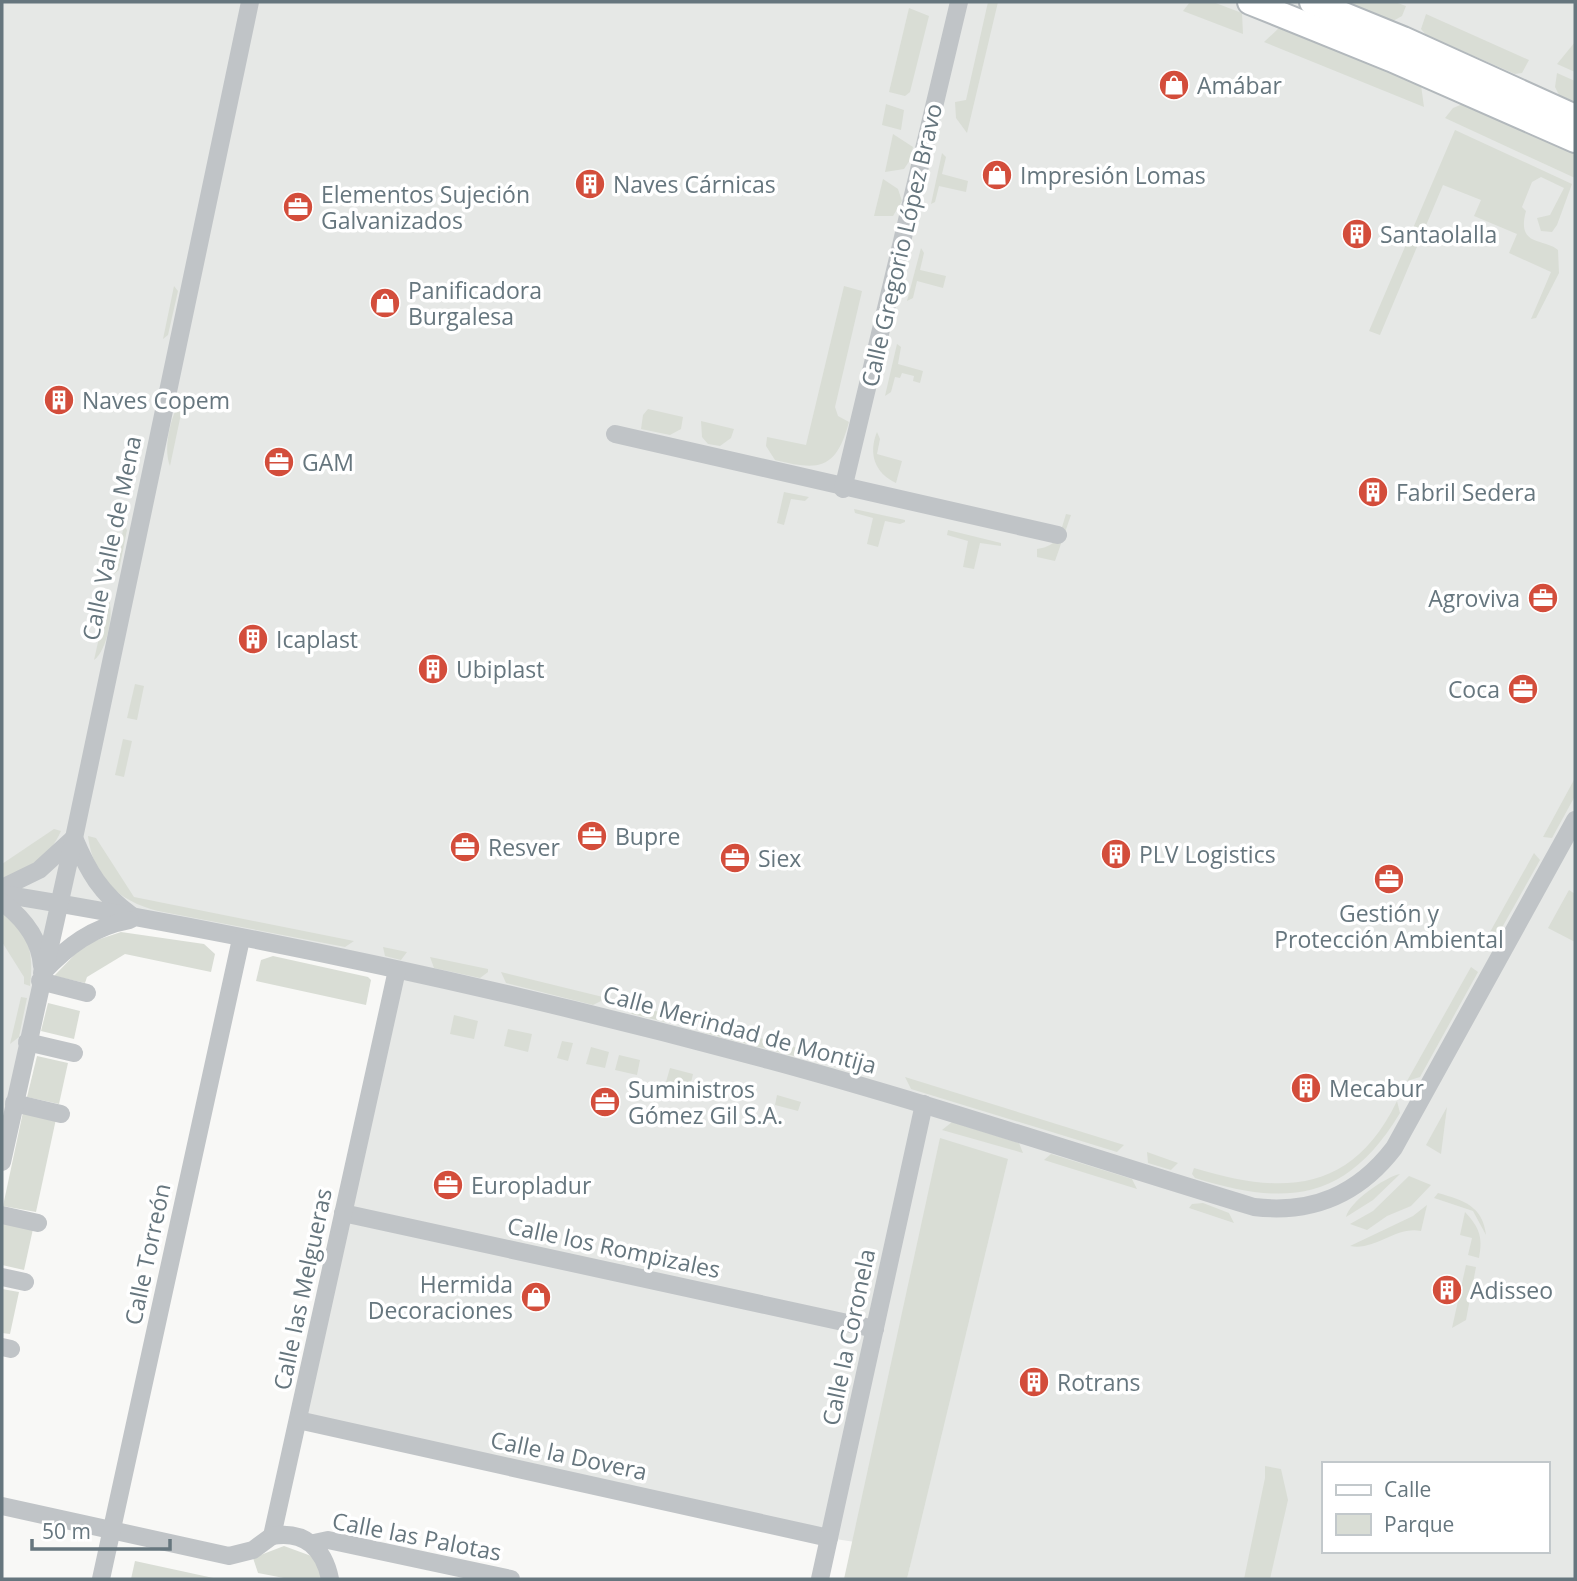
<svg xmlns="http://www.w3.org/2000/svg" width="1577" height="1581" viewBox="0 0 1577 1581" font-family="'Open Sans',sans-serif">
<rect width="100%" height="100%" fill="#f8f8f6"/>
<path fill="#e6e8e6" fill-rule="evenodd" d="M 2,2 L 1575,2 L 1575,1579 L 907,1579 L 913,1551 L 829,1538 L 298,1420 L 397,971 L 60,904 L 2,1162 ZM 1323,1464 L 1547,1464 L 1547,1551 L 1323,1551 Z"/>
<g fill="#d9ddd5">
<polygon points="988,2 998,2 967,133 956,118 955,102 966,100"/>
<polygon points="1190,2 1213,2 1242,13 1243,34 1183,11"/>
<polygon points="1345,2 1395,2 1406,6 1402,16 1393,21"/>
<polygon points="909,8 929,16 910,92 905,96 889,92"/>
<polygon points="1426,14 1529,60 1522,73 1515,74 1426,35 1421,29"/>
<polygon points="1280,27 1421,85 1424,107 1264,42"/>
<polygon points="1575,42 1575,72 1557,64"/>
<polygon points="1557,73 1575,81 1575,103 1559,95 1555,87"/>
<polygon points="1465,103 1575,154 1575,178 1445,118 1453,108"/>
<polygon points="886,104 904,110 901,130 882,125"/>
<path d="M 1455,130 L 1572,184 L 1557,225 L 1552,232 L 1541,231 L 1537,218 L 1550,215 L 1564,188 L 1541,177 L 1532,182 L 1522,207 L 1526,211 C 1516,247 1544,238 1558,250 L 1559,273 L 1536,318 L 1531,319 L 1551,272 L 1509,253 L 1517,234 L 1474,216 L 1481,200 L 1443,185 L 1380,335 L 1369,331 Z"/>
<polygon points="893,134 913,147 910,160 904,169 885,172"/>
<polygon points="942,153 946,157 942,174 968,181 966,192 939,186 935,202 931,204"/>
<polygon points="883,179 898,189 902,201 893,216 874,216"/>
<polygon points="921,248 924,253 920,270 946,276 943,288 917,281 913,298 907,301"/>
<polygon points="174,286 178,291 168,335 163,339"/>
<path d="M 844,286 L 862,291 L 835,407 L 838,416 L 849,422 C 836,470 819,471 775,460 L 766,446 L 767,437 L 806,445 Z"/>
<polygon points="897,344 901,347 898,364 923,371 920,383 913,381 914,376 902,373 900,378 895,377 891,392 885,396"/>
<path d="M 185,395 L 170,466 C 162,447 172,409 185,395 Z"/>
<polygon points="648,409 683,417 681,429 670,435 641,429 643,415"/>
<polygon points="701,421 734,429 731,438 720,446 708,444 702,437"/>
<path d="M 877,432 L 880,439 L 877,454 L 902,461 L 896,483 C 875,473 868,454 877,432 Z"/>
<polygon points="784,492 809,497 805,501 791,499 784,525 777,523"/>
<polygon points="854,509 905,520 905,522 900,524 885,521 878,547 867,544 873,518 855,513"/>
<path d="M 1066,514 L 1071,515 L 1055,561 L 1037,557 L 1037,549 C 1059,546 1060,533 1066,514 Z"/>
<polygon points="124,525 127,530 119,570 114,574"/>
<polygon points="948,530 1001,543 1001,546 980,543 974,569 963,567 968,541 947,535"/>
<path d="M 108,598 C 115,611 107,651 94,660 Z"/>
<polygon points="135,684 144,686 137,720 127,718"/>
<polygon points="123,739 132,741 124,777 115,775"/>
<polygon points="1575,778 1575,796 1552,838 1543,837"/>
<path d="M 54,829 L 61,831 C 51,854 28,875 2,878 L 2,864 Z"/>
<path d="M 88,836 L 96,838 L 134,897 L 354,941 L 345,947 L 158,911 C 118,901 93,877 88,836 Z"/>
<polygon points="1534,853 1540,860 1495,940 1485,941"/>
<polygon points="1569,890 1575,894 1575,942 1548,928"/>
<path d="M 2,913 C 30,927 34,958 30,986 L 24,984 L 24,977 L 2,942 Z"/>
<polygon points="121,932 204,944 215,954 211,972 125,954 87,977 85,983 54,976 85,944"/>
<polygon points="383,947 407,952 401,960 385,956"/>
<polygon points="273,956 368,977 371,980 366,1005 256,981 261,960"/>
<polygon points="430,957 488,969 488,972 480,978 434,968"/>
<polygon points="1471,967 1478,972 1420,1077 1407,1081"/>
<polygon points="501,972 607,998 593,1005 506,983"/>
<polygon points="21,997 27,998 19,1037 10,1044"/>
<polygon points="48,1003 80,1011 74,1039 41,1031"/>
<polygon points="624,1003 671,1015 665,1022 632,1014"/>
<polygon points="454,1015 478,1021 474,1039 450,1034"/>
<polygon points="706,1024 818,1053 817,1056 810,1060 705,1033"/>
<polygon points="508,1029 532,1034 528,1052 504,1046"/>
<polygon points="562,1041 573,1043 568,1061 557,1058"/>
<polygon points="591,1047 609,1052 605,1068 586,1064"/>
<polygon points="619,1055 640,1060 637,1075 615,1070"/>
<polygon points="37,1056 68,1063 59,1104 27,1097"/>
<polygon points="825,1056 860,1067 859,1070 855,1072 829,1065"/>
<polygon points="670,1068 693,1074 690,1087 666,1082"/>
<polygon points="905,1077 1124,1145 1117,1152 911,1089"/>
<polygon points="724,1082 747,1087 744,1099 721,1094"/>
<polygon points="777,1095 801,1102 798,1111 775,1105"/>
<path d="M 1397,1101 L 1400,1113 C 1347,1201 1287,1207 1195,1178 L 1192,1174 L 1194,1168 C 1282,1195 1352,1194 1397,1101 Z"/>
<polygon points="1447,1107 1441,1154 1426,1145"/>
<polygon points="23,1112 56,1119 36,1212 3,1206"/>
<polygon points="952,1122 1019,1143 1023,1153 942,1130"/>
<polygon points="940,1138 1008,1159 907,1579 844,1579"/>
<polygon points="1147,1152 1178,1163 1171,1170 1148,1163"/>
<polygon points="1051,1154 1132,1179 1137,1189 1044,1160"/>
<path d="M 1400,1174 L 1373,1200 L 1346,1217 C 1349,1202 1385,1177 1400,1174 Z"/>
<polygon points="1409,1176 1431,1185 1411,1206 1387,1216 1367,1230 1350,1224 1373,1211"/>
<path d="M 1438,1193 C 1463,1200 1483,1206 1486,1235 L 1473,1211 L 1434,1198 Z"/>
<polygon points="1203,1203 1229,1213 1234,1223 1189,1208 1192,1204"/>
<path d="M 1427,1205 L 1421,1231 C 1395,1226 1376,1251 1350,1246 L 1413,1216 Z"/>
<path d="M 1465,1212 C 1480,1228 1483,1238 1479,1258 L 1468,1255 L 1472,1238 L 1460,1235 Z"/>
<polygon points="2,1223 33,1229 24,1270 2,1265"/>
<polygon points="1466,1265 1476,1267 1466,1320 1452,1328"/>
<polygon points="2,1289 19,1292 10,1334 2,1333"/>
<polygon points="1265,1466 1281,1469 1288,1500 1270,1579 1244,1579 1265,1478"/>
<polygon points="284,1546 314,1557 326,1579 289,1579 258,1573 253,1558"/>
<polygon points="135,1561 218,1579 131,1579"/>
</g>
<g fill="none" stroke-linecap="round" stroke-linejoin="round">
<g stroke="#b2b8bc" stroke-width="28">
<g id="secondary">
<polyline points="1250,2 1391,59 1575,140"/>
<polyline points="1312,2 1403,39 1575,117"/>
</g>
</g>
<g stroke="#c0c4c7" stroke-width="18">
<polyline points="615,434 1058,535"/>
<polyline points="843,489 959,2"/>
<path d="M 74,838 C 88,871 101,894 131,915"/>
<polyline points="2,888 39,870 74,838"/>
<path d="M 2,894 C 260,936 517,992 769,1060 C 932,1104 1092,1158 1254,1207 C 1312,1214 1358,1195 1394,1148 L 1575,820"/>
<path d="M 2,902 C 23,918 40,938 42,966"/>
<path d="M 42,973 C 68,946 92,927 130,920"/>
<polyline points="40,981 87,993"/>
<polyline points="27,1042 74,1053"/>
<polyline points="14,1103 61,1114"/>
<polyline points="2,1162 74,838 250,2"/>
<polyline points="343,1213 875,1329"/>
<polyline points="2,1215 38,1223"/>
<polyline points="2,1277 25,1282"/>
<polyline points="2,1347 11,1349"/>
<polyline points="298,1420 829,1538"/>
<polyline points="2,1506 229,1556 253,1550 272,1536"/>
<polyline points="272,1536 397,970"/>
<path d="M 272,1536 C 305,1530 324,1549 330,1579"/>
<polyline points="314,1543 328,1540 511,1579"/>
<polyline points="101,1579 241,939"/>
<polyline points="820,1579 924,1104"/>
</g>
<use href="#secondary" stroke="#fff" stroke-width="24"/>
</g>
<defs>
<g id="shop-disc" transform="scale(1.575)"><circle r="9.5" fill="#d34d3b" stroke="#fff"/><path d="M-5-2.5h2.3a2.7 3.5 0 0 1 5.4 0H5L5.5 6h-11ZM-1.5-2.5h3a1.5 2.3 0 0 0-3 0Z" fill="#fff"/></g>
<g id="building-disc" transform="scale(1.575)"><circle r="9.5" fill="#d34d3b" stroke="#fff"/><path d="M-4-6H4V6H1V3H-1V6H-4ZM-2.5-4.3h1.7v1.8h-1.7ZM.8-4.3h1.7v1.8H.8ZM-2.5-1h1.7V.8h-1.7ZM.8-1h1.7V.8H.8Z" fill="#fff"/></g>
<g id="office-disc" transform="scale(1.575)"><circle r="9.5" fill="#d34d3b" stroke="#fff"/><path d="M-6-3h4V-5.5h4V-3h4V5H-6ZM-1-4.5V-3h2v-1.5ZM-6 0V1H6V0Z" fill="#fff"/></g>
</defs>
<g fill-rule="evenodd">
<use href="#shop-disc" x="1174" y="85"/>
<use href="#shop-disc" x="997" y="175"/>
<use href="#building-disc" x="590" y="184"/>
<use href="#office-disc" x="298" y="207"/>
<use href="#building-disc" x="1357" y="234"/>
<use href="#shop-disc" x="385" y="303"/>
<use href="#building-disc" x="59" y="400"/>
<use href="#office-disc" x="279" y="462"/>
<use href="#building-disc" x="1373" y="492"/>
<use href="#office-disc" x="1543" y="598"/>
<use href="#building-disc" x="253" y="639"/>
<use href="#building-disc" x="433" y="669"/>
<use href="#office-disc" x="1523" y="689"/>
<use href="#office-disc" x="592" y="836"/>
<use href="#office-disc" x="465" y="847"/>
<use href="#building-disc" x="1116" y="854"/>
<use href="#office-disc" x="735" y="858"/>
<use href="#office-disc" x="1389" y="879"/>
<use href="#building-disc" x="1306" y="1088"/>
<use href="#office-disc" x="605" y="1102"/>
<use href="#office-disc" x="448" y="1185"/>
<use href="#building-disc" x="1447" y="1290"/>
<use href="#shop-disc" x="536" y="1297"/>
<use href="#building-disc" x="1034" y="1382"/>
</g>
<g text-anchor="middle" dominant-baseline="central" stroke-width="7" stroke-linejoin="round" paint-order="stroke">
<g font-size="23" fill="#66767e" stroke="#fff" text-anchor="start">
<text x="1197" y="85">Amábar</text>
<text x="1020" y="175">Impresión Lomas</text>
<text x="613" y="184">Naves Cárnicas</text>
<text x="321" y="194">Elementos Sujeción<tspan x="321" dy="26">Galvanizados</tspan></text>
<text x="1380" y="234">Santaolalla</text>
<text x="408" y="290">Panificadora<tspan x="408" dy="26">Burgalesa</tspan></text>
<text x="82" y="400">Naves Copem</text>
<text x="302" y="462">GAM</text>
<text x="1396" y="492">Fabril Sedera</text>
<text x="1520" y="598" text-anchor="end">Agroviva</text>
<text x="276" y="639">Icaplast</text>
<text x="456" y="669">Ubiplast</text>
<text x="1500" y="689" text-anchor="end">Coca</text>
<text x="615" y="836">Bupre</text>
<text x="488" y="847">Resver</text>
<text x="1139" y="854">PLV Logistics</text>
<text x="758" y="858">Siex</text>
<text x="1389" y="913" text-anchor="middle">Gestión y<tspan x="1389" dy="26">Protección Ambiental</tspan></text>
<text x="1329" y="1088">Mecabur</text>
<text x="628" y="1089">Suministros<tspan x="628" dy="26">Gómez Gil S.A.</tspan></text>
<text x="471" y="1185">Europladur</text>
<text x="513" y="1284" text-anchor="end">Hermida<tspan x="513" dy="26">Decoraciones</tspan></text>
<text x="1470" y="1290">Adisseo</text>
<text x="1057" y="1382">Rotrans</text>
</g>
<g font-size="23" fill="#66767e" stroke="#fff">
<text transform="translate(901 245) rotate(-77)">Calle Gregorio López Bravo</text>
<text transform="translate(111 538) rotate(-78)">Calle Valle de Mena</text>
<text transform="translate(740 1029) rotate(15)">Calle Merindad de Montija</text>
<text transform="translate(614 1247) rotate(12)">Calle los Rompizales</text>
<text transform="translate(147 1254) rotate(-78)">Calle Torreón</text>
<text transform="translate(302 1289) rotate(-78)">Calle las Melgueras</text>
<text transform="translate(848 1337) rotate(-78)">Calle la Coronela</text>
<text transform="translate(569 1455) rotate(12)">Calle la Dovera</text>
<text transform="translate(417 1536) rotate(11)">Calle las Palotas</text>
</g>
</g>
<rect width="1577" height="1581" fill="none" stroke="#66767e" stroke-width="7"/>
<rect x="1322" y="1462" width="228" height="91" fill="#ffffff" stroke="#c2c8cb" stroke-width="2"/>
<rect x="1336" y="1485" width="35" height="10" fill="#ffffff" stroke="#c2c8cb" stroke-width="2"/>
<text x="1384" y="1497" font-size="21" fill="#66767e">Calle</text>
<rect x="1336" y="1514" width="35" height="21" fill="#d9ddd5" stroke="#c2c8cb" stroke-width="2"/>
<text x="1384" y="1532" font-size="21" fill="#66767e">Parque</text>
<path d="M32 1539v10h138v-10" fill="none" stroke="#66767e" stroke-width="3.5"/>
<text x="42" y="1539" font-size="21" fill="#66767e" stroke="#ffffff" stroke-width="5" paint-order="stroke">50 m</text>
</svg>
